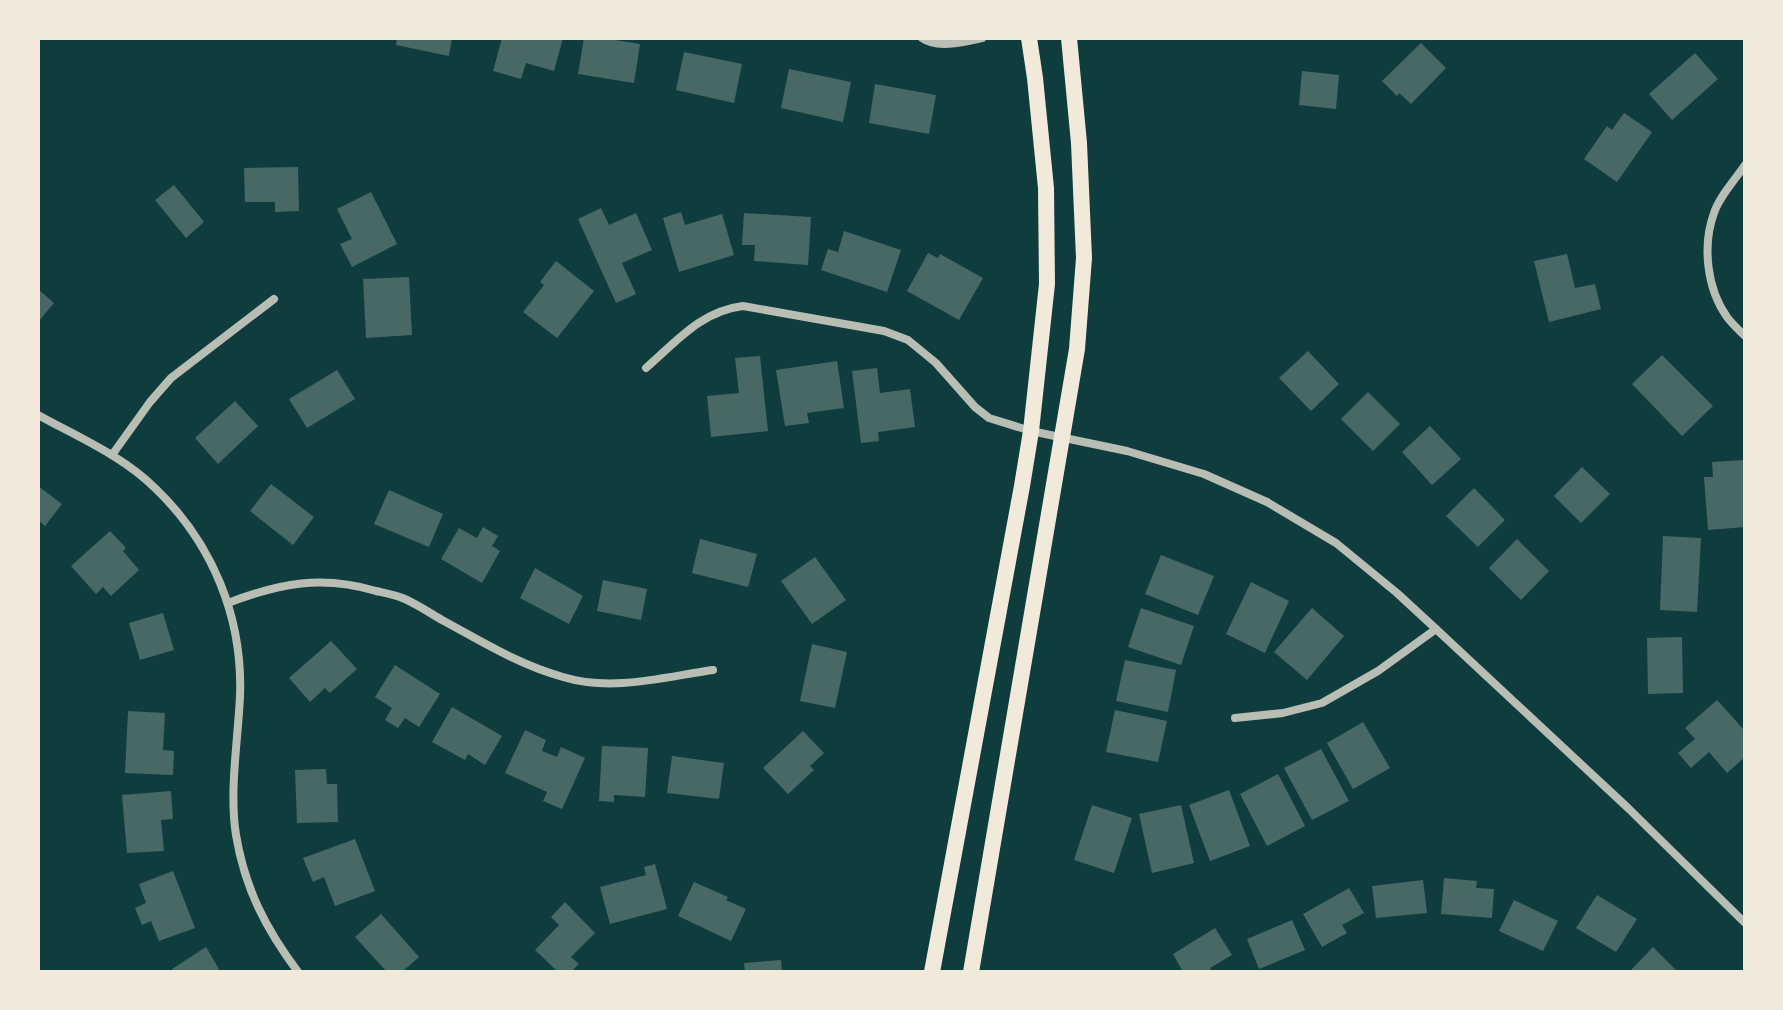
<svg xmlns="http://www.w3.org/2000/svg" width="1783" height="1010" viewBox="0 0 1783 1010" font-family="'Public Sans',sans-serif">
<rect width="100%" height="100%" fill="#0f3d3e"/>
<g fill="#486865">
<polygon points="397,38 452,38 449,56 396,45"/>
<polygon points="502,38 563,38 554,71 526,63 521,79 493,71"/>
<polygon points="584,38 602,38 640,44 634,83 578,74"/>
<polygon points="1421,43 1446,68 1411,104 1399,93 1397,96 1382,81"/>
<polygon points="684,52 742,64 734,103 676,90"/>
<polygon points="1695,53 1718,79 1672,120 1649,94"/>
<polygon points="789,69 851,82 843,122 781,108"/>
<polygon points="1302,71 1339,75 1336,109 1299,105"/>
<polygon points="875,84 936,95 929,134 869,123"/>
<polygon points="1624,113 1652,132 1617,182 1584,159 1607,126 1612,130"/>
<polygon points="298,167 299,211 275,212 275,202 245,202 244,168"/>
<polygon points="174,185 204,222 186,238 155,200"/>
<polygon points="371,192 397,244 352,267 340,244 352,239 337,209"/>
<polygon points="601,208 609,225 636,213 652,250 622,263 636,294 616,303 578,219"/>
<polygon points="681,212 685,225 722,214 734,255 679,272 663,218"/>
<polygon points="744,213 811,217 808,265 754,261 755,245 742,245"/>
<polygon points="844,231 901,250 887,292 821,270 828,249 838,252"/>
<polygon points="928,253 938,258 940,254 983,278 959,320 907,291"/>
<polygon points="1567,254 1575,288 1595,284 1601,309 1549,322 1534,261"/>
<polygon points="556,261 594,291 557,338 523,312 544,285 540,282"/>
<polygon points="409,277 412,335 366,338 363,279"/>
<polygon points="38,289 54,303 38,322"/>
<polygon points="1308,351 1339,384 1311,411 1279,378"/>
<polygon points="1662,355 1713,406 1682,436 1632,384"/>
<polygon points="760,356 768,431 711,437 707,396 739,393 735,358"/>
<polygon points="837,361 844,408 807,413 809,423 785,426 776,370"/>
<polygon points="877,368 880,393 910,389 915,427 878,432 879,441 861,443 852,371"/>
<polygon points="337,370 355,399 307,428 289,399"/>
<polygon points="1368,392 1400,424 1373,451 1341,419"/>
<polygon points="235,401 258,426 218,464 195,438"/>
<polygon points="1430,426 1461,459 1432,485 1402,452"/>
<polygon points="1743,460 1745,527 1708,530 1704,477 1713,477 1712,462"/>
<polygon points="1582,467 1610,494 1581,523 1554,496"/>
<polygon points="271,484 314,517 293,545 250,511"/>
<polygon points="38,486 62,504 45,526 38,520"/>
<polygon points="1474,488 1505,520 1478,547 1446,516"/>
<polygon points="389,490 443,514 429,547 374,524"/>
<polygon points="483,527 498,536 492,546 500,551 482,583 441,559 459,528 477,538"/>
<polygon points="110,531 126,548 123,551 139,570 111,596 103,587 96,594 71,566"/>
<polygon points="1663,536 1701,538 1697,612 1660,610"/>
<polygon points="700,539 757,554 748,587 692,573"/>
<polygon points="1517,539 1549,571 1521,600 1489,568"/>
<polygon points="1161,555 1214,576 1198,615 1145,594"/>
<polygon points="815,557 846,600 812,624 781,581"/>
<polygon points="535,568 583,596 569,624 520,598"/>
<polygon points="603,580 647,589 641,620 597,611"/>
<polygon points="1251,582 1289,601 1265,653 1226,634"/>
<polygon points="1141,608 1194,626 1181,665 1128,647"/>
<polygon points="1312,608 1344,636 1307,680 1274,652"/>
<polygon points="163,613 174,650 140,660 129,623"/>
<polygon points="1682,637 1683,693 1648,694 1647,638"/>
<polygon points="331,641 357,669 330,693 325,688 310,702 289,678"/>
<polygon points="812,644 847,652 835,708 800,701"/>
<polygon points="1125,660 1176,670 1168,712 1116,701"/>
<polygon points="395,665 440,694 419,727 405,718 398,728 385,720 392,708 375,697"/>
<polygon points="1717,700 1745,731 1745,757 1727,773 1709,752 1691,768 1678,753 1695,739 1685,728"/>
<polygon points="452,707 502,736 485,765 468,754 465,760 432,742"/>
<polygon points="1115,710 1167,721 1158,762 1106,752"/>
<polygon points="128,711 165,713 163,750 174,751 173,775 125,773"/>
<polygon points="1363,722 1390,768 1353,789 1327,743"/>
<polygon points="525,730 546,740 542,751 557,757 561,747 585,758 562,809 543,801 547,792 505,773"/>
<polygon points="803,731 824,753 810,766 814,770 788,794 763,768"/>
<polygon points="602,746 648,748 645,797 614,795 614,802 599,801"/>
<polygon points="1321,749 1349,801 1312,820 1284,768"/>
<polygon points="672,756 724,763 719,799 667,793"/>
<polygon points="326,769 327,784 337,784 338,822 297,823 295,770"/>
<polygon points="1278,774 1305,826 1267,846 1240,794"/>
<polygon points="1229,790 1250,846 1210,861 1189,805"/>
<polygon points="171,791 173,819 161,820 164,851 127,853 122,795"/>
<polygon points="1092,805 1132,818 1114,873 1074,860"/>
<polygon points="1181,805 1194,863 1152,873 1139,814"/>
<polygon points="355,839 375,891 335,906 324,877 313,882 303,858"/>
<polygon points="655,864 667,909 610,924 600,887 646,875 644,867"/>
<polygon points="173,871 195,928 159,941 151,921 142,925 135,908 146,903 139,884"/>
<polygon points="1444,878 1477,881 1476,888 1494,889 1492,918 1441,914"/>
<polygon points="1423,880 1427,913 1376,918 1372,886"/>
<polygon points="694,882 728,897 726,900 746,909 731,941 678,916"/>
<polygon points="1349,888 1364,913 1342,925 1347,933 1322,947 1303,914"/>
<polygon points="1597,895 1637,919 1616,952 1576,928"/>
<polygon points="1514,900 1558,921 1543,951 1499,931"/>
<polygon points="565,902 595,933 571,957 579,964 571,972 558,972 535,950 559,925 551,917"/>
<polygon points="381,914 419,957 402,972 387,972 355,937"/>
<polygon points="1292,920 1305,950 1259,969 1247,939"/>
<polygon points="1215,928 1232,955 1210,968 1212,972 1183,972 1173,954"/>
<polygon points="206,947 219,969 215,972 174,972 172,969"/>
<polygon points="1653,947 1678,972 1633,972 1631,970"/>
<polygon points="781,960 782,972 745,972 744,963"/>
</g>
<g fill="none" stroke-linecap="round" stroke-linejoin="round">
<g stroke="#b8beb3" stroke-width="8">
<path d="M 922,38 C 937,49 964,42 982,38"/>
<path d="M 1745,165 C 1735,180 1719,197 1714,213 C 1702,246 1707,289 1727,317 C 1732,324 1739,330 1745,336"/>
<path d="M 646,368 C 676,342 701,311 743,306 L 884,331 L 908,340 L 936,363 L 975,407 L 989,418 L 1031,431 L 1127,451 L 1204,474 L 1267,502 L 1336,543 L 1397,593 L 1436,629 L 1628,808 L 1745,923"/>
<path d="M 38,415 C 78,437 123,456 156,489 C 212,543 243,617 240,696 C 238,741 229,791 236,835 C 245,889 266,929 298,972"/>
<polyline points="112,455 150,402 171,378 274,299"/>
<path d="M 228,603 C 280,583 322,575 376,591 C 385,593 396,595 405,599 C 418,605 430,613 442,620 C 481,641 519,665 563,677 C 612,692 664,677 713,670"/>
<polyline points="1235,718 1283,713 1322,703 1378,671 1436,629"/>
</g>
<g stroke="#f1e9da" stroke-width="16">
<polyline points="932,972 1022,486 1031,431 1047,284 1046,188 1035,78 1029,38"/>
<polyline points="971,972 1077,349 1084,258 1079,143 1069,38"/>
</g>
</g>
<rect width="1783" height="1010" fill="none" stroke="#f1e9da" stroke-width="80"/>
</svg>
